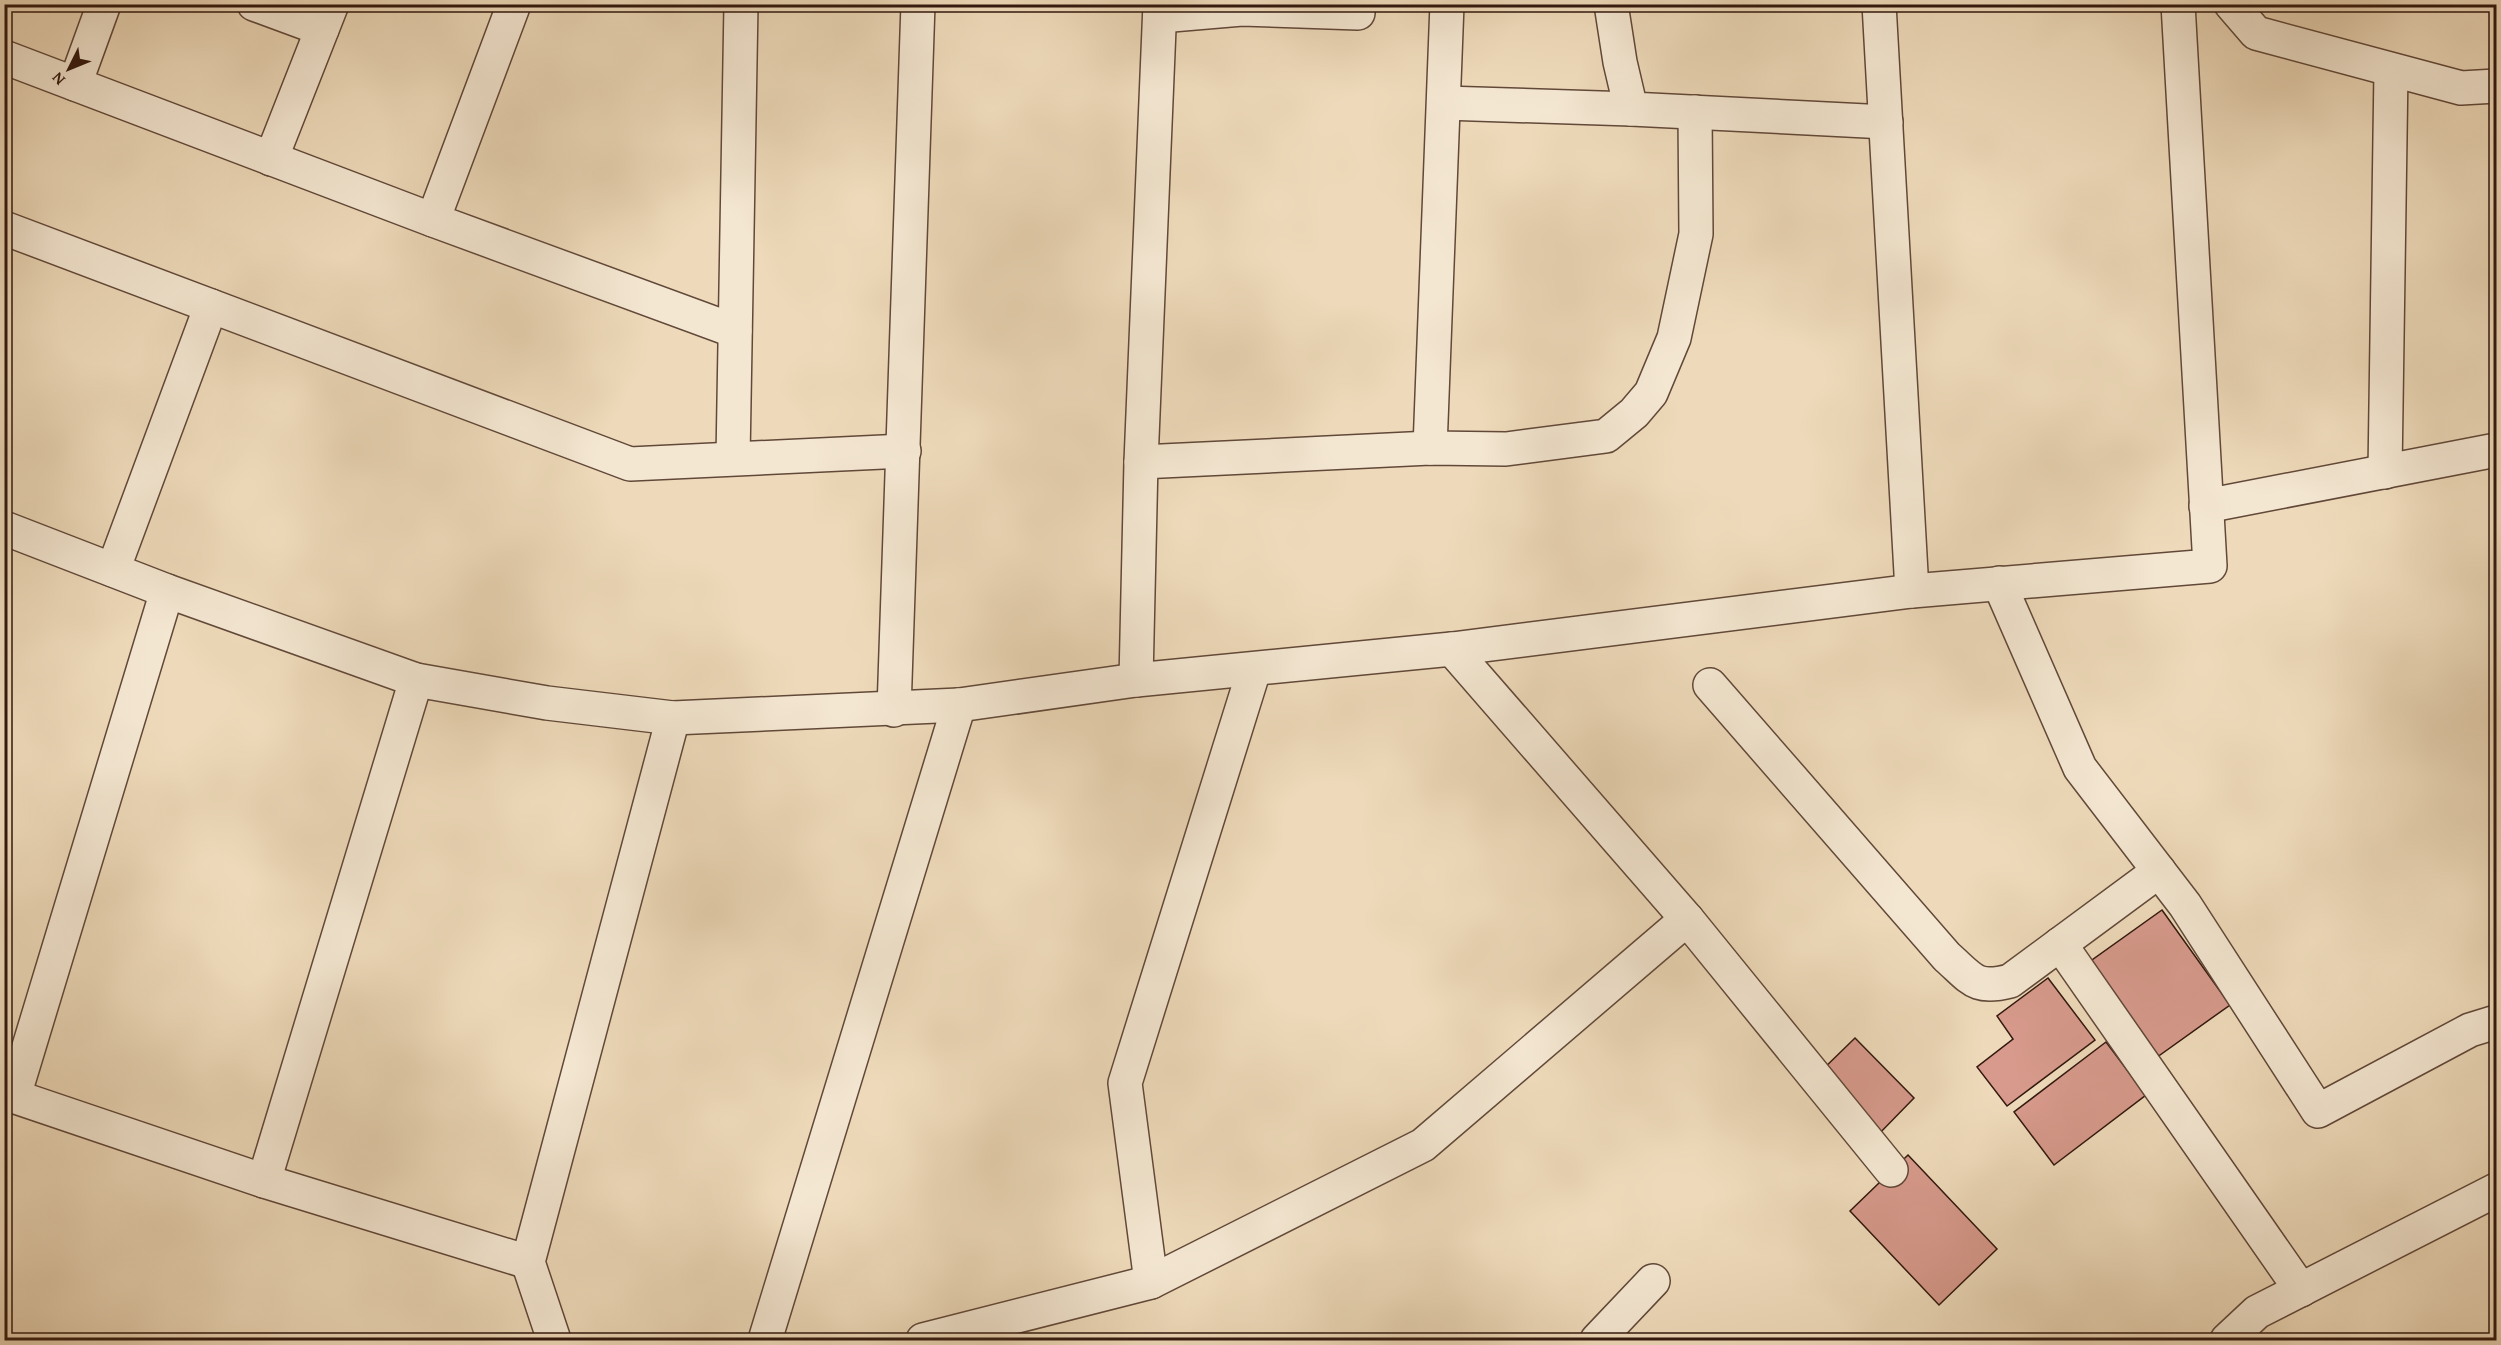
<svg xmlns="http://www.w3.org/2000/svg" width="2501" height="1345" viewBox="0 0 2501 1345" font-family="'Gentium Book Plus',serif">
<rect width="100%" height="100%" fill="#eedaba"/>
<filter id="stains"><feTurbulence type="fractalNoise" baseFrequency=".00333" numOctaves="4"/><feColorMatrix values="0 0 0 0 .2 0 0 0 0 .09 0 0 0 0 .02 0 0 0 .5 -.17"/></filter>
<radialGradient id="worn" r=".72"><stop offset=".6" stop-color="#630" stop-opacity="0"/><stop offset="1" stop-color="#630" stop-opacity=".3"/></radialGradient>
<g fill="#d79a8c" stroke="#32180e" stroke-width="1.5">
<polygon points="2162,910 2230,1005 2153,1060 2085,965"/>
<polygon points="2048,978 2095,1040 2007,1106 1977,1067 2013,1039 1997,1016"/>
<polygon points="1855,1038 1914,1098 1876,1137 1816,1076"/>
<polygon points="2106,1042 2146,1095 2054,1165 2014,1112"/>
<polygon points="1908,1155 1997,1249 1939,1305 1850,1211"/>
</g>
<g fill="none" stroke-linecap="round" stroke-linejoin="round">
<g stroke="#614839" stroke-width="36">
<g id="street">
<polyline points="254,4 322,29"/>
<polyline points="1611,4 1620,62 1631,109 1886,122"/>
<polyline points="1879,4 1912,591"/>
<polyline points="2231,4 2256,33 2461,88 2496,86"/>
<polyline points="1160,16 1242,9 1358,13"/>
<polyline points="4,57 433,220 735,331"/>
<polyline points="75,84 104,4"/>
<polyline points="1444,103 1631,109"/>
<polyline points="271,159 332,4"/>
<polyline points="433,220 514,4"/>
<polyline points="4,228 630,464 904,451"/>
<polyline points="1430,448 1447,4"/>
<polyline points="733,458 741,4"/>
<polyline points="1141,462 1430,448 1506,449 1606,436 1634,413 1651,393 1674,338 1696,234 1695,112"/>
<polyline points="2385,472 2391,70"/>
<polyline points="2206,506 2496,450"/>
<polyline points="4,528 167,591 416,680 547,703 673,718 959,705 1136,680 1452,649 1912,591 2210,566 2178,4"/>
<polyline points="113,570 211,306"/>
<polyline points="1999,583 2080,768 2185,905 2318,1111 2470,1030 2496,1022"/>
<polyline points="1452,649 1687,919 1891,1170"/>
<polyline points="1136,680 1141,462 1160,4"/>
<path d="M 1710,685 L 1947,957 C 1972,979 1975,990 2010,981 L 2159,871"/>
<polyline points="894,710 918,4"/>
<polyline points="2060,944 2301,1290"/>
<polyline points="4,1093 264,1181 528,1262"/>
<polyline points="14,1096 167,591"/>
<polyline points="264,1181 416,680"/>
<polyline points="1151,1282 1125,1083 1254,670"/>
<polyline points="554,1340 528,1262 673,718"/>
<polyline points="765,1340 959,705"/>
<polyline points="923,1340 1151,1282 1423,1145 1687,919"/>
<polyline points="1597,1340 1653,1281"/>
<polyline points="2227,1340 2257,1312 2496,1190"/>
</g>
</g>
<use href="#street" stroke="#f4e7d2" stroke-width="33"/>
</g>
<rect width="2501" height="1345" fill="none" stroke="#eedaba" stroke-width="24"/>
<rect x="6" y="6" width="2489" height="1333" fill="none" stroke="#32180e" stroke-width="3"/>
<rect x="12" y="12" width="2477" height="1321" fill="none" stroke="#32180e" stroke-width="1.5"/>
<g transform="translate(69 69) rotate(227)" stroke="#f4e7d2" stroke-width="4.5" paint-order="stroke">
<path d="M0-4.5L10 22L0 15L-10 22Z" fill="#32180e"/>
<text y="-9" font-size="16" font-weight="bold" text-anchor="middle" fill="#32180e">N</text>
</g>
<rect width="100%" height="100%" filter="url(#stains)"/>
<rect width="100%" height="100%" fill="url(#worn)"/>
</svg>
